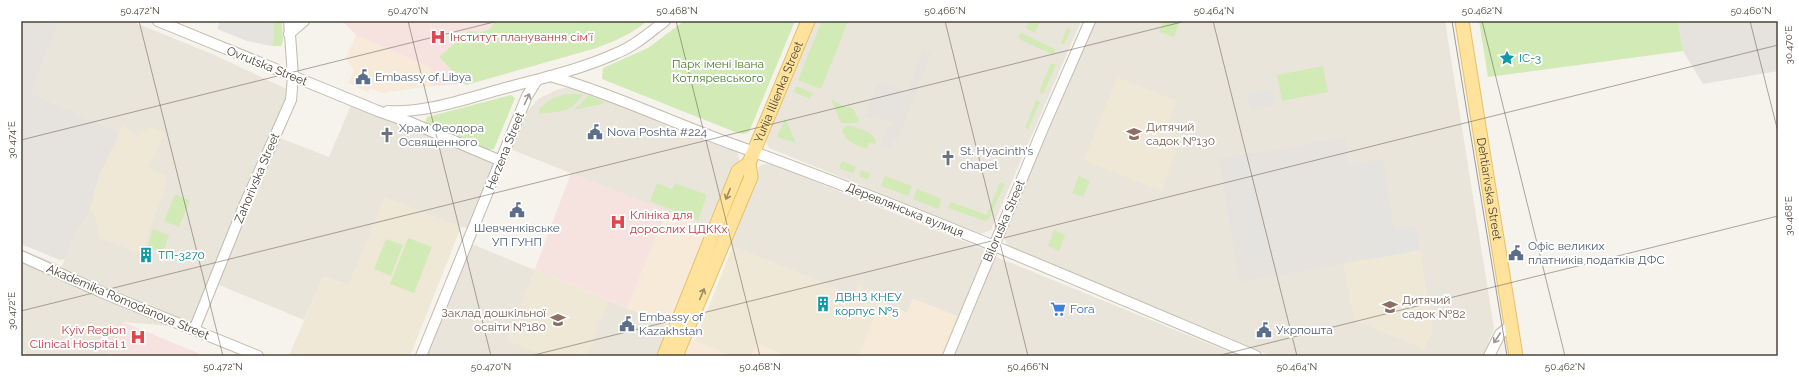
<svg xmlns="http://www.w3.org/2000/svg" width="1799" height="377" viewBox="0 0 1799 377" font-family="Raleway,sans-serif">
<rect width="100%" height="100%" fill="#f6f3ec"/>
<g fill="#eae5da">
<polygon points="59,21 131,21 212,54 289,90 288,99 195,328 123,322 106,356 27,356 21,348 21,249 62,266 74,237 89,212 115,130 31,93"/>
<polygon points="814,21 1081,21 991,230 981,234 769,148 766,142"/>
<polygon points="1095,21 1445,21 1494,328 1483,356 1271,356 1007,246 1003,235"/>
<polygon points="564,88 580,88 734,150 738,154 739,160 712,229 510,149 525,114 538,99 554,91"/>
<polygon points="351,105 490,160 494,166 470,229 461,227 385,198 349,285 323,277 304,320 217,284 280,138 329,157"/>
<polygon points="767,164 774,165 983,249 985,252 984,258 960,317 913,299 907,313 873,299 859,285 854,296 727,244 757,170 761,165"/>
<polygon points="472,244 670,326 658,356 424,356"/>
<polygon points="994,256 1239,356 953,356"/>
</g>
<g fill="#f7ead8">
<polygon points="356,35 431,68 431,86 382,93 370,88 368,92 348,83 354,71 346,58"/>
<polygon points="667,211 712,229 670,326 627,308"/>
<polygon points="913,299 960,317 944,356 858,356 881,302 907,313"/>
<polygon points="687,340 695,341 733,356 681,356"/>
<polygon points="757,343 787,356 751,356"/>
</g>
<g fill="#e6e2dd">
<polygon points="21,21 59,21 31,93 115,130 118,136 100,174 89,212 74,237 65,259 60,260 21,244"/>
<polygon points="1678,21 1778,21 1778,71 1703,84 1683,51"/>
<polygon points="923,50 931,53 898,138 893,141 890,148 880,144 889,126 895,124 874,116 872,119 864,116 878,84 880,85 883,82 907,93"/>
<polygon points="1345,138 1365,260 1239,282 1219,159"/>
</g>
<g fill="#efe8d6">
<polygon points="1117,77 1177,101 1165,130 1182,137 1161,191 1084,160"/>
<polygon points="123,125 138,136 150,127 166,133 148,167 169,177 142,251 136,252 99,238 94,212 89,212 100,174"/>
<polygon points="385,198 461,227 410,356 289,356 323,277 349,285"/>
<polygon points="733,246 854,296 859,285 876,292 874,299 881,302 858,356 787,356 757,343 751,356 733,356 695,341"/>
<polygon points="1420,250 1433,331 1424,349 1354,320 1343,263"/>
<polygon points="535,269 609,301 587,356 546,356 507,340"/>
</g>
<g fill="#f6e3e0">
<polygon points="342,21 647,21 640,27 617,40 596,48 466,85 464,84 431,86 431,68 356,35"/>
<polygon points="571,173 667,211 627,308 535,269"/>
<polygon points="123,322 205,356 106,356"/>
</g>
<g fill="#d2eab5">
<polygon points="274,21 282,21 283,41 281,46 271,46 274,37"/>
<path d="M 495,21 L 647,21 C 632,34 614,41 596,48 L 466,85 L 439,57 L 469,31 L 479,33 L 490,29 Z"/>
<polygon points="684,21 795,21 749,132 743,134 735,132 602,79 603,68 648,48"/>
<polygon points="822,21 848,21 821,89 798,80"/>
<polygon points="1029,21 1040,21 1035,33 1026,28"/>
<polygon points="1163,21 1180,21 1174,37 1159,32"/>
<polygon points="1479,21 1678,21 1683,51 1488,77"/>
<polygon points="1067,28 1071,30 1064,44 1061,43"/>
<polygon points="1021,33 1055,49 1055,53 1052,54 1021,40 1018,37"/>
<polygon points="1051,63 1056,65 1043,94 1039,92"/>
<polygon points="1323,66 1328,92 1282,101 1277,75"/>
<polygon points="796,86 813,93 810,99 794,92"/>
<path d="M 567,94 L 583,94 C 569,114 562,111 539,114 L 540,108 L 553,98 Z"/>
<polygon points="511,95 515,98 494,149 486,150 425,123 427,117"/>
<polygon points="588,95 604,102 603,104 573,110 581,104"/>
<polygon points="831,99 843,106 852,108 859,119 858,123 841,123"/>
<polygon points="1036,100 1040,102 1028,129 1025,128"/>
<polygon points="785,118 796,143 777,137"/>
<path d="M 850,126 C 860,128 870,131 876,140 L 875,144 L 869,143 L 867,149 C 856,145 845,142 842,130 L 845,127 Z"/>
<polygon points="842,161 856,167 853,173 839,168"/>
<polygon points="861,170 870,173 868,180 859,176"/>
<polygon points="885,176 912,186 908,196 881,186"/>
<polygon points="1079,176 1090,181 1083,197 1072,193"/>
<polygon points="1000,182 1005,184 988,220 985,221 948,208 951,202 987,215"/>
<polygon points="657,183 672,189 675,183 707,195 698,220 650,201"/>
<polygon points="917,189 942,199 938,209 913,199"/>
<polygon points="175,194 190,201 179,227 164,221"/>
<polygon points="153,229 169,235 163,253 147,247"/>
<polygon points="1054,230 1065,235 1059,251 1048,246"/>
<polygon points="408,238 432,247 414,293 390,284"/>
<polygon points="386,239 403,245 391,276 374,269"/>
</g>
<g fill="#e5e3e0">
<polygon points="220,21 274,21 274,37 271,46 247,41 217,29"/>
<polygon points="1272,89 1275,105 1250,110 1246,94"/>
<polygon points="1247,155 1268,266 1250,270 1230,159"/>
<polygon points="1383,159 1394,229 1416,226 1420,250 1365,260 1349,165"/>
</g>
<g fill="none" stroke-linecap="round" stroke-linejoin="round">
<g stroke="#c2bbae" stroke-width="12">
<g id="minor">
<polyline points="158,21 378,111 412,123 501,161"/>
<polyline points="289,34 304,21"/>
<path d="M 550,76 C 613,94 671,122 732,144 C 910,208 1083,283 1256,356"/>
<path d="M 388,111 C 425,113 462,100 498,90 C 538,79 580,70 617,53 C 635,46 650,32 665,21"/>
<polyline points="21,256 101,292 258,356"/>
<polyline points="194,330 244,206 291,100 293,76 289,21"/>
<polyline points="421,356 527,96 537,80"/>
<polyline points="948,356 1044,126 1090,21"/>
<polyline points="1489,356 1500,334 1511,325"/>
</g>
</g>
<g stroke="#e6c16a" stroke-width="15">
<g id="major">
<path id="s1" d="M 1462,21 L 1516,356"/>
<polyline points="664,356 738,171 749,163"/>
<path id="s2" d="M 676,356 L 751,177 L 749,163 L 808,21"/>
</g>
</g>
<use href="#minor" stroke="#fff" stroke-width="10"/>
<use href="#major" stroke="#ffe39c" stroke-width="13"/>
<polyline stroke="#9a9a9a" stroke-width="1" points="1452,21 1507,356"/>
</g>
<defs><path id="oneway-shaft" d="M-6 0H5M1.5-3L5.5 0L1.5 3" fill="none" stroke-width="1.6" stroke-linecap="round" stroke-linejoin="round"/></defs>
<g stroke="#9c9892">
<use href="#oneway-shaft" transform="translate(527 99) rotate(-65)"/>
<use href="#oneway-shaft" transform="translate(1497 338) rotate(123)"/>
</g>
<g stroke="#9c8c66">
<use href="#oneway-shaft" transform="translate(728 194) rotate(112)"/>
<use href="#oneway-shaft" transform="translate(702 294) rotate(-67)"/>
</g>
<path fill="none" stroke="#4b4439" stroke-width="1" stroke-opacity="0.45" d="M 139,21 L 223,356M 408,21 L 491,356M 676,21 L 760,356M 945,21 L 1028,356M 1213,21 L 1297,356M 1482,21 L 1565,356M 1750,21 L 1778,132M 21,140 L 498,21M 21,311 L 1186,21M 530,356 L 1778,45M 1217,356 L 1778,216"/>
<defs>
<g id="hospital-bare" transform="scale(1.2)"><path d="M-5-5h3v3.5h4V-5h3V5h-3V1.5h-4V5h-3Z" fill="#e0444e" stroke="#fff" stroke-width="2.5" paint-order="stroke"/></g>
<g id="sight-bare" transform="scale(1.2)"><path d="M0-6L1.8-2.2L6-1.7L2.9 1.2L3.7 5.4L0 3.3L-3.7 5.4L-2.9 1.2L-6-1.7L-1.8-2.2Z" fill="#0f9aa8" stroke="#fff" stroke-width="2.5" paint-order="stroke"/></g>
<g id="civic-bare" transform="scale(1.2)"><path d="M-.6-6.5H3V-4.5H.6V-3L4-1V1h2V6H-6V1h2V-1L-.6-3ZM-1.2 2.5V6h2.4V2.5Z" fill="#5c6f8a" stroke="#fff" stroke-width="2.5" paint-order="stroke"/></g>
<g id="school-bare" transform="scale(1.2)"><path d="M0-5L7-2L0 1L-7-2ZM-4 1L0 2.5L4 1V4Q0 6-4 4Z" fill="#8d6e63" stroke="#fff" stroke-width="2.5" paint-order="stroke"/></g>
<g id="church-bare" transform="scale(1.2)"><path d="M-1.2-6h2.4v3.5h3.3v2.4h-3.3V6h-2.4V-.1h-3.3v-2.4h3.3Z" fill="#6b7280" stroke="#fff" stroke-width="2.5" paint-order="stroke"/></g>
<g id="building-bare" transform="scale(1.2)"><path d="M-4-6H4V6H1V3H-1V6H-4ZM-2.5-4.3h1.7v1.8h-1.7ZM.8-4.3h1.7v1.8H.8ZM-2.5-1h1.7V.8h-1.7ZM.8-1h1.7V.8H.8Z" fill="#0f9aa8" stroke="#fff" stroke-width="2.5" paint-order="stroke"/></g>
<g id="supermarket-bare" transform="scale(1.2)"><path d="M-6-5.5h2.5l.6 2H6L4.5 2H-2.5L-4.4-4H-6ZM-1.5 3.2a1.3 1.3 0 1 0 .1 0ZM3 3.2a1.3 1.3 0 1 0 .1 0Z" fill="#3f7fe0" stroke="#fff" stroke-width="2.5" paint-order="stroke"/></g>
</defs>
<g fill-rule="evenodd">
<use href="#hospital-bare" x="438" y="37"/>
<use href="#sight-bare" x="1507" y="58"/>
<use href="#civic-bare" x="363" y="77"/>
<use href="#civic-bare" x="595" y="132"/>
<use href="#school-bare" x="1134" y="134"/>
<use href="#church-bare" x="387" y="135"/>
<use href="#church-bare" x="948" y="158"/>
<use href="#civic-bare" x="517" y="210"/>
<use href="#hospital-bare" x="618" y="222"/>
<use href="#civic-bare" x="1516" y="253"/>
<use href="#building-bare" x="146" y="255"/>
<use href="#building-bare" x="823" y="304"/>
<use href="#school-bare" x="1390" y="307"/>
<use href="#supermarket-bare" x="1058" y="309"/>
<use href="#school-bare" x="558" y="320"/>
<use href="#civic-bare" x="627" y="324"/>
<use href="#civic-bare" x="1264" y="330"/>
<use href="#hospital-bare" x="138" y="337"/>
</g>
<g text-anchor="middle" dominant-baseline="central" stroke-width="4" stroke-linejoin="round" paint-order="stroke">
<g font-size="12" fill="#be3a42" stroke="#fff" text-anchor="start">
<text x="450" y="37">Інститут планування сім'ї</text>
<text x="630" y="215">Клініка для<tspan x="630" dy="14">дорослих ЦДККх</tspan></text>
<text x="126" y="330" text-anchor="end">Kyiv Region<tspan x="126" dy="14">Clinical Hospital 1</tspan></text>
</g>
<g font-size="12" fill="#0d838f" stroke="#fff" text-anchor="start">
<text x="1519" y="58">ІС-3</text>
<text x="158" y="255">ТП-3270</text>
<text x="835" y="297">ДВНЗ КНЕУ<tspan x="835" dy="14">корпус №5</tspan></text>
</g>
<g font-size="12" fill="#4a7f2a" stroke="#fff">
<text x="718" y="64">Парк імені Івана<tspan x="718" dy="14">Котляревського</tspan></text>
</g>
<g font-size="12" fill="#4b4439" stroke="#fff">
<text transform="translate(267 66) rotate(22)">Ovrutska Street</text>
<text stroke="none"><textPath href="#s2" startOffset="285">Yuriia Illienka Street</textPath></text>
<text transform="translate(505 151) rotate(-68)">Herzena Street</text>
<text transform="translate(257 178) rotate(-67)">Zahorivska Street</text>
<text stroke="none"><textPath href="#s1" startOffset="170">Dehtiarivska Street</textPath></text>
<text transform="translate(905 210) rotate(22)">Деревлянська вулиця</text>
<text transform="translate(1004 221) rotate(-67)">Biloruska Street</text>
<text transform="translate(128 302) rotate(23)">Akademika Romodanova Street</text>
</g>
<g font-size="12" fill="#4e5e75" stroke="#fff" text-anchor="start">
<text x="375" y="77">Embassy of Libya</text>
<text x="607" y="132">Nova Poshta #224</text>
<text x="517" y="228" text-anchor="middle">Шевченківське<tspan x="517" dy="14">УП ГУНП</tspan></text>
<text x="1528" y="246">Офіс великих<tspan x="1528" dy="14">платників податків ДФС</tspan></text>
<text x="639" y="317">Embassy of<tspan x="639" dy="14">Kazakhstan</tspan></text>
<text x="1276" y="330">Укрпошта</text>
</g>
<g font-size="12" fill="#785e54" stroke="#fff" text-anchor="start">
<text x="1146" y="127">Дитячий<tspan x="1146" dy="14">садок №130</tspan></text>
<text x="1402" y="300">Дитячий<tspan x="1402" dy="14">садок №82</tspan></text>
<text x="546" y="313" text-anchor="end">Заклад дошкільної<tspan x="546" dy="14">освіти №180</tspan></text>
</g>
<g font-size="12" fill="#5b616d" stroke="#fff" text-anchor="start">
<text x="399" y="128">Храм Феодора<tspan x="399" dy="14">Освященного</tspan></text>
<text x="960" y="151">St. Hyacinth's<tspan x="960" dy="14">chapel</tspan></text>
</g>
<g font-size="12" fill="#366cbe" stroke="#fff" text-anchor="start">
<text x="1070" y="309">Fora</text>
</g>
</g>
<rect width="1799" height="377" fill="none" stroke="#ffffff" stroke-width="44"/>
<rect x="22" y="22" width="1755" height="333" fill="none" stroke="#4b4439" stroke-width="1.5"/>
<g font-size="10" text-anchor="middle" fill="#4b4439">
<text x="140" y="14">50.472°N</text>
<text x="408" y="14">50.470°N</text>
<text x="677" y="14">50.468°N</text>
<text x="945" y="14">50.466°N</text>
<text x="1214" y="14">50.464°N</text>
<text x="1482" y="14">50.462°N</text>
<text x="1751" y="14">50.460°N</text>
<text transform="translate(1788 45) rotate(-90)" y="4">30.470°E</text>
<text transform="translate(11 140) rotate(-90)" y="4">30.474°E</text>
<text transform="translate(1788 216) rotate(-90)" y="4">30.468°E</text>
<text transform="translate(11 311) rotate(-90)" y="4">30.472°E</text>
<text x="223" y="370">50.472°N</text>
<text x="491" y="370">50.470°N</text>
<text x="760" y="370">50.468°N</text>
<text x="1028" y="370">50.466°N</text>
<text x="1297" y="370">50.464°N</text>
<text x="1565" y="370">50.462°N</text>
</g>
</svg>
